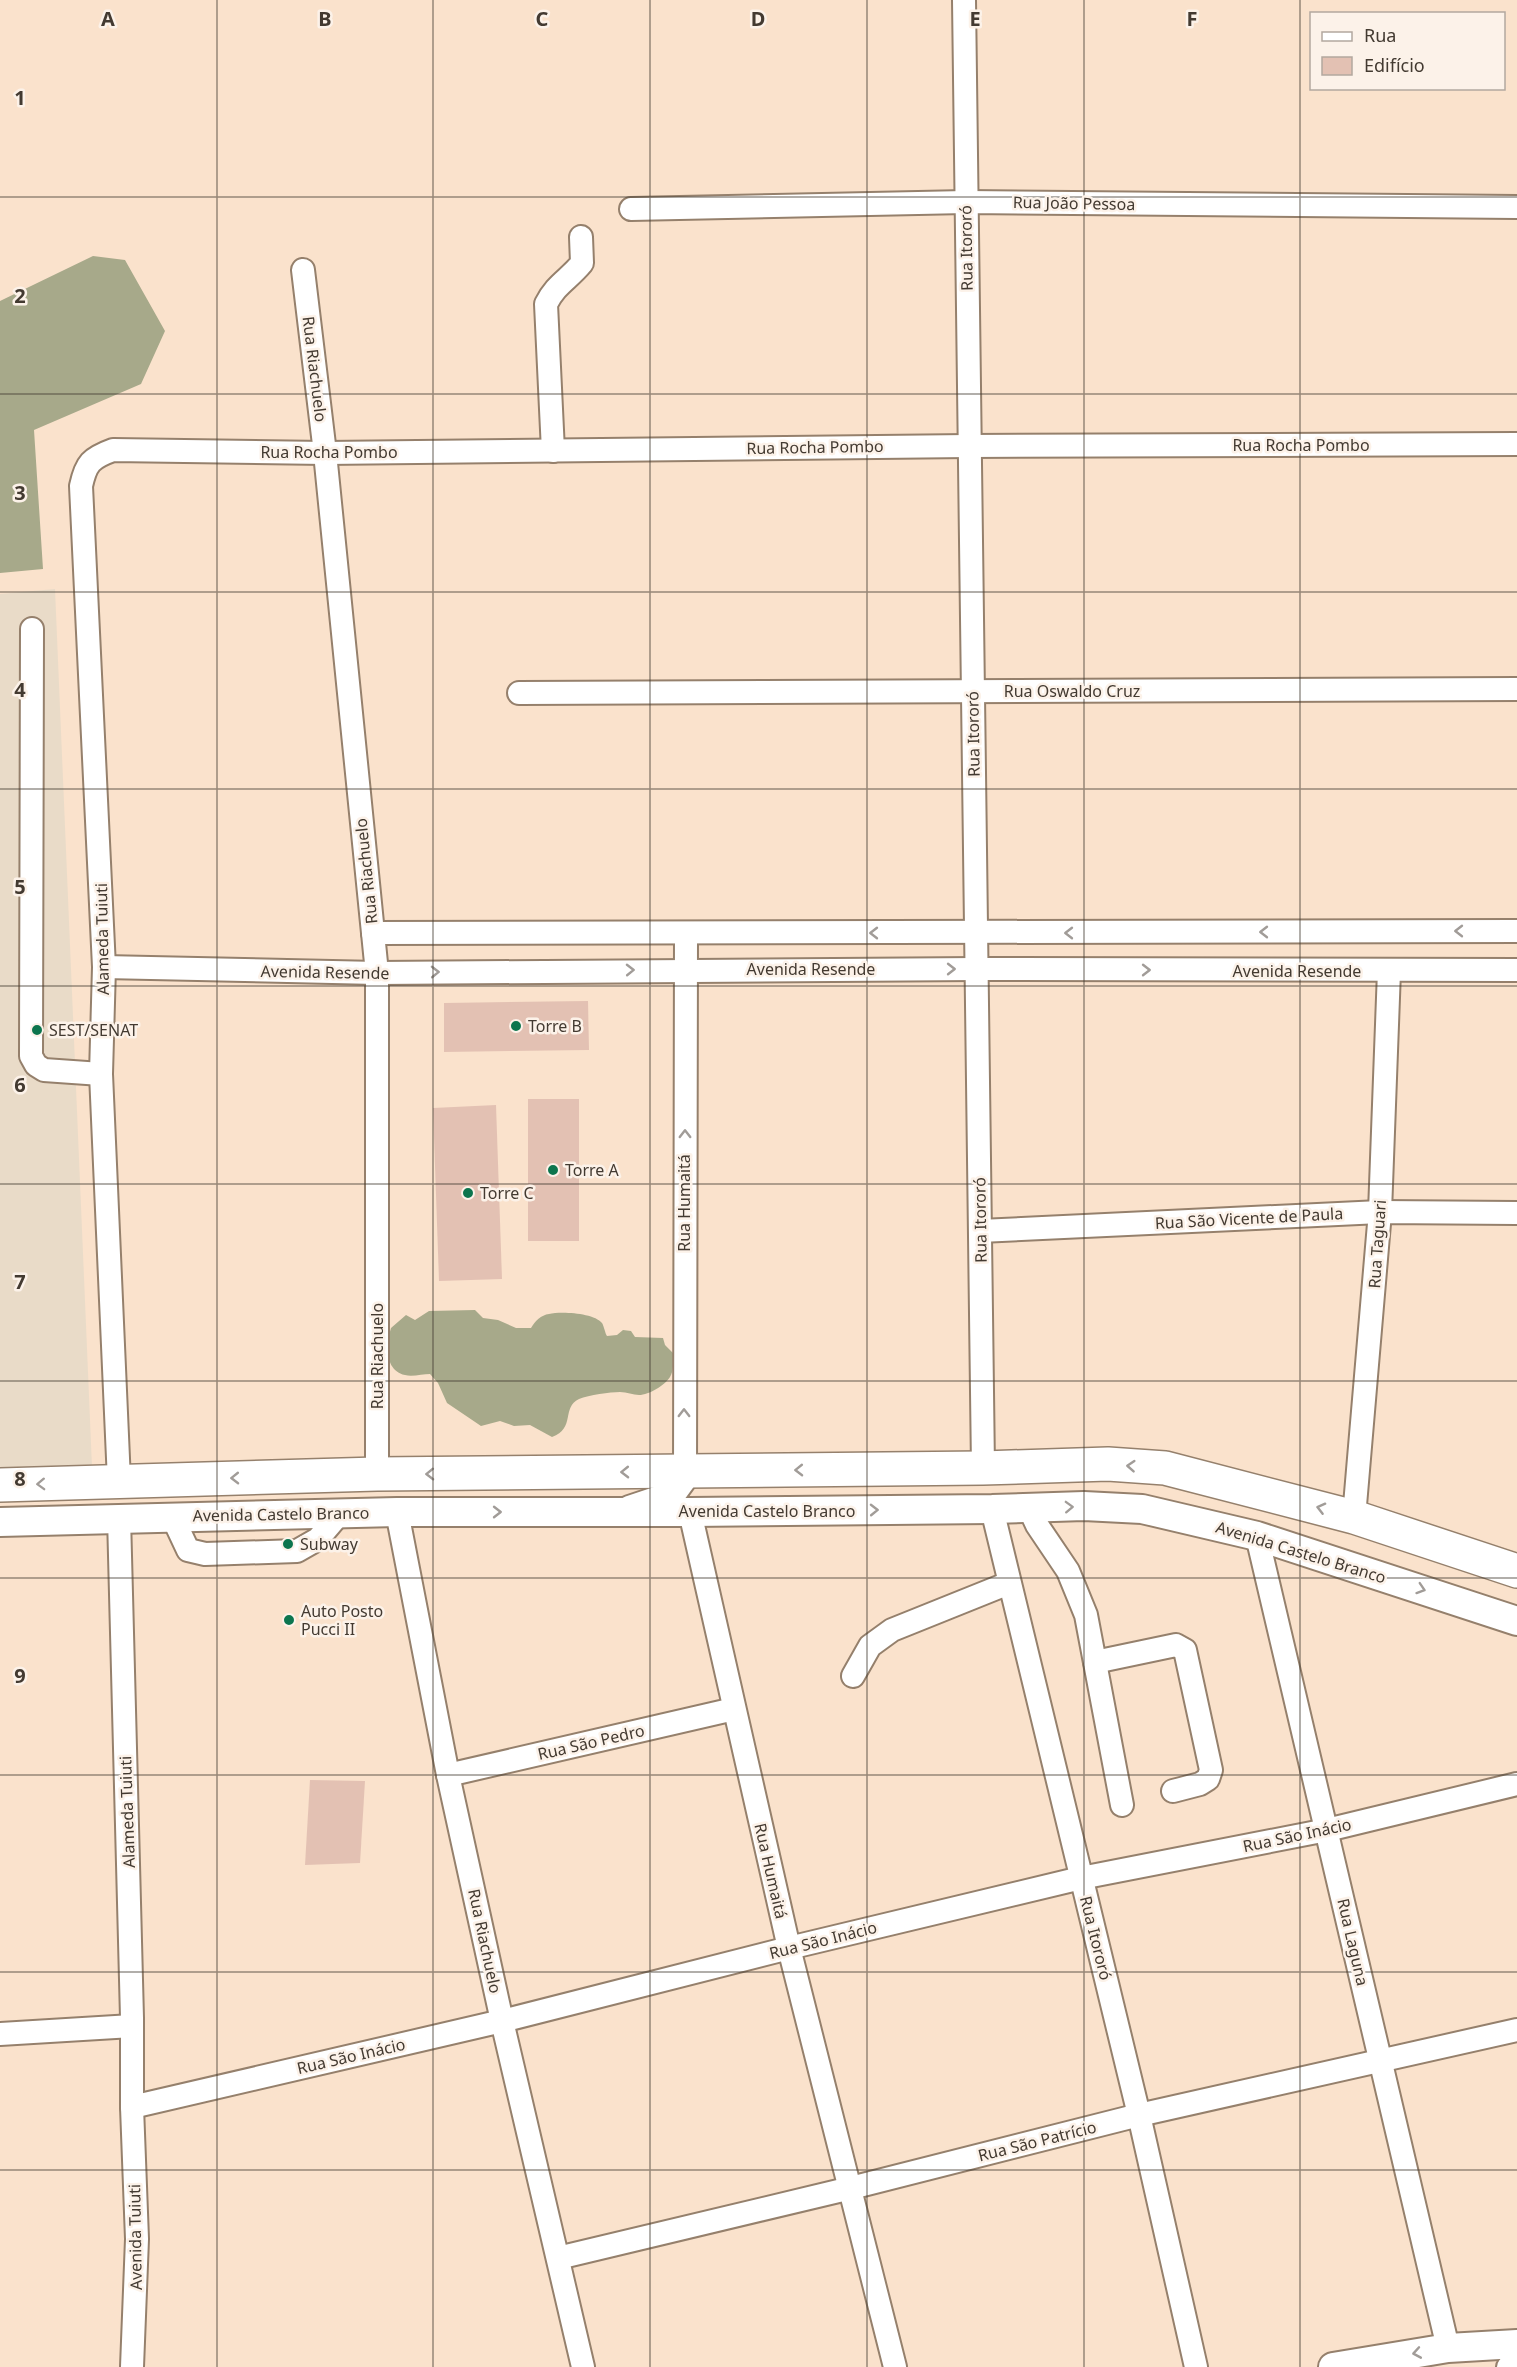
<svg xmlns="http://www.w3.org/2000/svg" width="1517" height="2367" viewBox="0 0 1517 2367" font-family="'Noto Sans',sans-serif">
<rect width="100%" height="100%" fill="#fae2cc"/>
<polygon fill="#e9dbc8" points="55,589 92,1467 0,1473 0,594"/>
<g fill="#a7a98a">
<polygon points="93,256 125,260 165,331 141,384 34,430 43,569 0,573 0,301"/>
<path d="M 475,1310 L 483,1318 L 498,1320 L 516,1328 L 531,1328 C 535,1321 541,1315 549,1314 C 561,1311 594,1313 602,1323 C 604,1326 605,1333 607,1336 L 617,1335 L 623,1330 L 631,1331 L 635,1337 L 663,1338 L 665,1345 L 674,1354 C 673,1360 674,1371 670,1377 C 665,1385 649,1395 639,1395 C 633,1395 627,1392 620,1392 C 610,1392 589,1395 579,1399 C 561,1408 576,1428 552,1437 L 530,1425 L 514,1426 L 500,1421 L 481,1426 L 447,1403 L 438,1383 L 430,1374 C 423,1374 412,1377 405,1375 C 384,1370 386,1344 391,1328 L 406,1315 L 415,1320 L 429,1311 Z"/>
</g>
<g fill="#e3c1b3">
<polygon points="588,1001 589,1050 444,1052 444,1003"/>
<rect x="528" y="1099" width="51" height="142"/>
<polygon points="496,1105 502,1279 439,1281 433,1108"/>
<polygon points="310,1780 365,1781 360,1863 305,1865"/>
</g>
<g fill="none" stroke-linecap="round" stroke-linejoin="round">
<g stroke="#95806c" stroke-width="26">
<g id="minor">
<polyline points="964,0 983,1468"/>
<polyline points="631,209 966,202 1517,207"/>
<polyline points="303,270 325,453 377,973 377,1474"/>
<path d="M 553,451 L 546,304 C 556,284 568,280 582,263 L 581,237"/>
<polyline points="32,629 31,1056 36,1065 44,1070 101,1074"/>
<polyline points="519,693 1517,689"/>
<polyline points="373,933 1517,931"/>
<polyline points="104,967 377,973 978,969 1517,970"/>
<polyline points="980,1231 1380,1212 1517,1213"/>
<path d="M 119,1481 L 101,1074 L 104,967 L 81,486 C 86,463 91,458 113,450 L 325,453 L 969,446 L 1517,444"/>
<polyline points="629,1507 677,1491 685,1480 686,934"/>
<polyline points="1029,1508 1037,1525 1068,1571 1086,1615 1122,1805"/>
<polyline points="992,1509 1139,2115 1196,2367"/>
<polyline points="397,1512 448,1775 502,2021 583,2367"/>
<polyline points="690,1512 789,1948 895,2367"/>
<polyline points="172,1516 188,1550 205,1554 297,1551 318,1539 340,1513"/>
<polyline points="119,1517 132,2018 132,2107 137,2239 132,2367"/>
<polyline points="1354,1517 1380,1212 1389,971"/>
<polyline points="1257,1536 1448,2348"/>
<polyline points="1095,1662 1176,1645 1185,1650 1211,1770 1208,1779 1200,1784 1173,1791"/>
<polyline points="853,1676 870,1646 892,1630 1009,1583"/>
<polyline points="448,1775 734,1709"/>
<polyline points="0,2034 132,2026"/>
<polyline points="132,2107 502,2021 789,1948 1081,1878 1327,1830 1517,1784"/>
<polyline points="558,2258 851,2188 1139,2115 1517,2030"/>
<polyline points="1508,2367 1517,2366"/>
</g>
</g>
<g stroke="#95806c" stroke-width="32">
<g id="major">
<polyline points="0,1522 397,1512 690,1512 992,1509 1084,1506 1142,1509 1257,1536 1517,1621"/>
<polyline points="1333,2367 1448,2348 1517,2344"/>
</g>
</g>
<g stroke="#95806c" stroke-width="36">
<polyline id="highway" points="0,1485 377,1474 983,1468 1108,1464 1165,1468 1354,1517 1517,1571"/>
</g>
<use href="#minor" stroke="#fff" stroke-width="22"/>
<use href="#major" stroke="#fff" stroke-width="28"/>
<use href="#highway" stroke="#fff" stroke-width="33"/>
</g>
<defs><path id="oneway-chevron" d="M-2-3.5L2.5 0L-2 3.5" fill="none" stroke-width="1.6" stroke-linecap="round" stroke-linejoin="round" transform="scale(1.5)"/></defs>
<g stroke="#a19c98">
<use href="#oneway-chevron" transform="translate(1459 931) rotate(180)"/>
<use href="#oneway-chevron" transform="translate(1264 932) rotate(180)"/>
<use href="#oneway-chevron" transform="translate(874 933) rotate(180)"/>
<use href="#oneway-chevron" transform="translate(1069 933) rotate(180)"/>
<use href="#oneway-chevron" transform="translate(951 969)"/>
<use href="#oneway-chevron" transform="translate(630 970) rotate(-1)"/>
<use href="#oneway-chevron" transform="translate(1146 970)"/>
<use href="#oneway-chevron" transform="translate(435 972) rotate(-1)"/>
<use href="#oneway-chevron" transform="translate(685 1134) rotate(-90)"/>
<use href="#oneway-chevron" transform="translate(684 1413) rotate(-90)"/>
<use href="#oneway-chevron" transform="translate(1131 1466) rotate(-176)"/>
<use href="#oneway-chevron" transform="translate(799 1470) rotate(179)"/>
<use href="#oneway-chevron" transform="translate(625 1472) rotate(179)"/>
<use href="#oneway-chevron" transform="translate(430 1474) rotate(179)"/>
<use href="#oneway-chevron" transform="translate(235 1478) rotate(179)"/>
<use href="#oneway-chevron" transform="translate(41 1484) rotate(178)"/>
<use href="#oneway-chevron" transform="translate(1069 1507) rotate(-2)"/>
<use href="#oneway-chevron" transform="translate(1321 1508) rotate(-166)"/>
<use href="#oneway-chevron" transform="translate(874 1510) rotate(-1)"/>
<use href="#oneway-chevron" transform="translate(497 1512)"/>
<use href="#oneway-chevron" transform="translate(1421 1589) rotate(18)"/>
<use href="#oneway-chevron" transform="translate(1417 2353) rotate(170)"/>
</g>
<path fill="none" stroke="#433a31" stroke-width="1.5" stroke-opacity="0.55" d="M 217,0 L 217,2367M 433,0 L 433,2367M 650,0 L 650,2367M 867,0 L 867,2367M 1084,0 L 1084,2367M 1300,0 L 1300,2367M 0,197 L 1517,197M 0,394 L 1517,394M 0,592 L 1517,592M 0,789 L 1517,789M 0,986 L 1517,986M 0,1184 L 1517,1184M 0,1381 L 1517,1381M 0,1578 L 1517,1578M 0,1775 L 1517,1775M 0,1972 L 1517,1972M 0,2170 L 1517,2170"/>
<g fill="#0c754e" stroke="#fcf2e9" stroke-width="2">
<circle cx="516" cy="1026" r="6"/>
<circle cx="37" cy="1030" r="6"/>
<circle cx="553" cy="1170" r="6"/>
<circle cx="468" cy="1193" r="6"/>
<circle cx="288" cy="1544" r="6"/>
<circle cx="289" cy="1620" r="6"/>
</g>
<g text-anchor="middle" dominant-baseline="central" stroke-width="5" stroke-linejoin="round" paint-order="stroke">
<g font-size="16" fill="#433a31" stroke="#fcf2e9">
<text transform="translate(1074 203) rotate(1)">Rua João Pessoa</text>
<text transform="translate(966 248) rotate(-91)">Rua Itororó</text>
<text transform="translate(315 369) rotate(83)">Rua Riachuelo</text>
<text x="1301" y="445">Rua Rocha Pombo</text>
<text transform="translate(815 447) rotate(-1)">Rua Rocha Pombo</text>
<text x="329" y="452">Rua Rocha Pombo</text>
<text x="1072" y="691">Rua Oswaldo Cruz</text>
<text transform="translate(973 734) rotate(-91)">Rua Itororó</text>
<text transform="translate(366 871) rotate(-96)">Rua Riachuelo</text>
<text transform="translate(102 939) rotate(-91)">Alameda Tuiuti</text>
<text x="811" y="969">Avenida Resende</text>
<text x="1297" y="971">Avenida Resende</text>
<text transform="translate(325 972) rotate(1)">Avenida Resende</text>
<text transform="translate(684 1203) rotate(-90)">Rua Humaitá</text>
<text transform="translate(1249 1218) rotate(-3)">Rua São Vicente de Paula</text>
<text transform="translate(980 1220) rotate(-91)">Rua Itororó</text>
<text transform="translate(1377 1244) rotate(-86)">Rua Taguari</text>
<text transform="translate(377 1356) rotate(-90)">Rua Riachuelo</text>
<text x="767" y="1511">Avenida Castelo Branco</text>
<text transform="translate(281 1514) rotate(-1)">Avenida Castelo Branco</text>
<text transform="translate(1301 1552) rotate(17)">Avenida Castelo Branco</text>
<text transform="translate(591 1742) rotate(-13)">Rua São Pedro</text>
<text transform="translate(127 1812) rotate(-92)">Alameda Tuiuti</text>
<text transform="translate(1297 1835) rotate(-12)">Rua São Inácio</text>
<text transform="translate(771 1871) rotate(77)">Rua Humaitá</text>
<text transform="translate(1096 1938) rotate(76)">Rua Itororó</text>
<text transform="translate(823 1940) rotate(-14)">Rua São Inácio</text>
<text transform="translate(485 1941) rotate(78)">Rua Riachuelo</text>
<text transform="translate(1353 1942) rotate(77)">Rua Laguna</text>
<text transform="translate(351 2056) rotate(-13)">Rua São Inácio</text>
<text transform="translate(1037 2141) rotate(-14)">Rua São Patrício</text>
<text transform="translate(135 2237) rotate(-91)">Avenida Tuiuti</text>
</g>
<g font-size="16" fill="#433a31" stroke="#fcf2e9" text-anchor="start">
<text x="528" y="1026">Torre B</text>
<text x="49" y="1030">SEST/SENAT</text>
<text x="565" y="1170">Torre A</text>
<text x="480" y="1193">Torre C</text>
<text x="300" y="1544">Subway</text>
<text x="301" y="1611">Auto Posto<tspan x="301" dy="18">Pucci II</tspan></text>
</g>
</g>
<g font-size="20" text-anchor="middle" font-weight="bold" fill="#433a31" stroke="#fcf2e9" stroke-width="5" stroke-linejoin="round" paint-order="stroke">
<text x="108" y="26">A</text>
<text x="325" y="26">B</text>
<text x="542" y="26">C</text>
<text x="758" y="26">D</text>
<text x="975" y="26">E</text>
<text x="1192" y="26">F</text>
<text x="20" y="105">1</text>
<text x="20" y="303">2</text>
<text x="20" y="500">3</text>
<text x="20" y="697">4</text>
<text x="20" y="894">5</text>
<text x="20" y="1092">6</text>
<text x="20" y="1289">7</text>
<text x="20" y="1486">8</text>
<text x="20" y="1683">9</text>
</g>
<rect x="1310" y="12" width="195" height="78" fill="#fcf2e9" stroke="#b2a89f" stroke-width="1.5"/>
<rect x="1322" y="32" width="30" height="9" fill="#ffffff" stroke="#b2a89f" stroke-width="1.5"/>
<text x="1364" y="42" font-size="18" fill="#433a31">Rua</text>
<rect x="1322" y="57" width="30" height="18" fill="#e3c1b3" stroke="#b2a89f" stroke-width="1.5"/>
<text x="1364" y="72" font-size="18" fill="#433a31">Edifício</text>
</svg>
